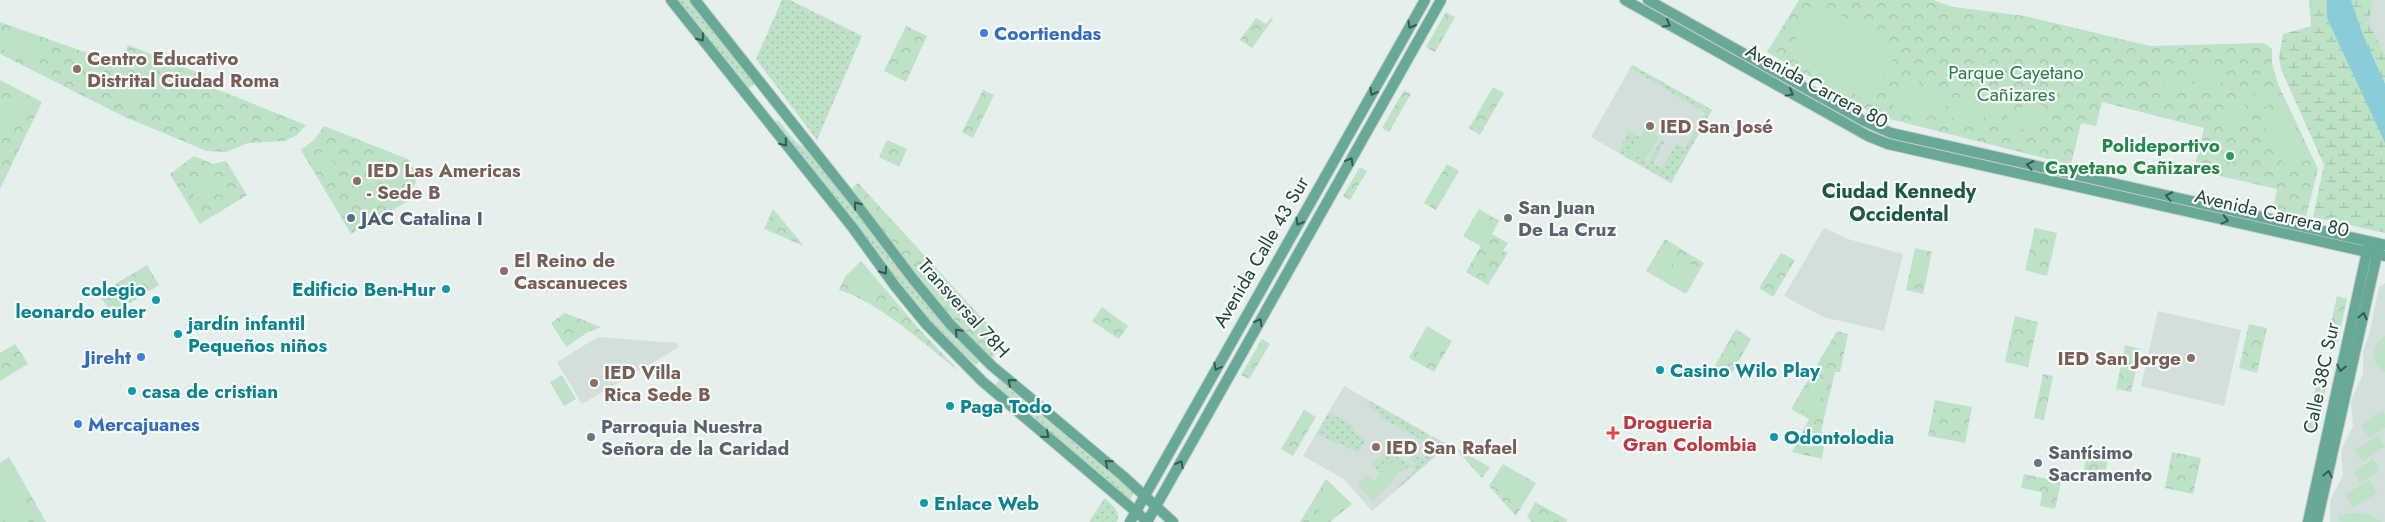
<svg xmlns="http://www.w3.org/2000/svg" width="2385" height="522" viewBox="0 0 2385 522" font-family="Jost,sans-serif">
<defs>
<pattern id="grass-dots" width="8" height="8" patternUnits="userSpaceOnUse" patternTransform="scale(1.25)"><rect width="8" height="8" fill="#bde2c6"/><path d="M2 2h.1M6 6h.1" fill="none" stroke="#a2c3ab" stroke-width="1.8" stroke-linecap="round"/></pattern>
<pattern id="wetland-marsh" width="20" height="14" patternUnits="userSpaceOnUse" patternTransform="scale(1.25)"><rect width="20" height="14" fill="#bde2c6"/><path d="M1 5h8M5 5V1M11 12h8M15 12V8" fill="none" stroke="#a2c3ab"/></pattern>
<pattern id="park-crowns" width="20" height="18" patternUnits="userSpaceOnUse" patternTransform="scale(1.25)"><rect width="20" height="18" fill="#bde2c6"/><path d="M2 6a3 3 0 1 1 6 0M12 15a3 3 0 1 1 6 0" fill="none" stroke="#a2c3ab"/></pattern>
</defs>
<rect width="100%" height="100%" fill="#e5efeb"/>
<g fill="#d3dfda">
<polygon points="2373,0 2385,0 2385,55 2369,22"/>
<polygon points="1632,65 1712,110 1671,183 1591,137"/>
<polygon points="1824,228 1848,239 1903,254 1884,331 1823,317 1784,296"/>
<polygon points="2385,283 2385,522 2330,522 2330,501 2343,475 2341,451 2353,426 2351,401 2363,374 2363,351 2369,335 2379,287"/>
<polygon points="2158,311 2241,330 2224,406 2141,386"/>
<polygon points="598,337 677,343 679,347 582,404 557,362"/>
<polygon points="1344,386 1444,443 1435,457 1372,511 1344,479 1303,456"/>
</g>
<g fill="url(#grass-dots)">
<polygon points="678,0 690,0 755,84 747,89"/>
<polygon points="782,0 790,0 862,36 817,140 756,59"/>
<polygon points="1632,65 1712,110 1671,183 1619,153 1628,131 1640,137 1631,152 1648,162 1661,140 1664,142 1653,163 1662,168 1676,144 1685,148 1705,112 1630,68"/>
<polygon points="778,120 795,141 808,151 980,361 976,365 942,334 919,309 773,124"/>
<polygon points="999,380 1134,493 1130,500 994,386"/>
<polygon points="1370,401 1429,435 1422,443 1423,441 1379,416 1380,413 1367,406"/>
<polygon points="1329,412 1355,427 1353,432 1366,439 1358,453 1340,443 1338,445 1317,433"/>
<polygon points="1432,436 1444,443 1440,451 1399,488 1398,486 1416,470 1409,467 1402,472 1393,462 1380,474 1371,465 1387,451 1413,466 1415,463 1410,460 1414,452 1417,457 1424,458"/>
<path d="M 1105,498 C 1112,505 1121,512 1117,522 L 1089,522 Z"/>
</g>
<polygon fill="url(#wetland-marsh)" points="2309,0 2373,0 2369,22 2385,55 2385,233 2313,217 2324,165 2281,69 2279,57 2283,34 2311,26"/>
<g fill="url(#park-crowns)">
<polygon points="1799,0 1933,0 1953,7 2025,16 2150,46 2264,43 2272,49 2272,63 2278,84 2318,169 2306,217 2273,209 2277,189 2194,170 2204,128 2102,102 2096,126 2081,123 2071,165 1878,116 1767,52"/>
<polygon points="1446,12 1455,17 1435,52 1426,47"/>
<polygon points="1256,18 1266,24 1271,18 1273,19 1252,48 1240,40"/>
<polygon points="0,22 121,65 128,45 214,79 211,87 306,125 297,135 285,141 248,143 226,152 207,151 125,117 0,54"/>
<polygon points="906,26 927,36 906,82 884,71"/>
<polygon points="0,80 42,102 0,189"/>
<polygon points="1493,87 1504,93 1480,135 1469,128"/>
<polygon points="983,90 994,95 973,138 962,132"/>
<polygon points="1404,90 1411,94 1389,132 1382,128"/>
<polygon points="324,126 410,160 408,165 420,170 413,189 422,193 351,234 301,150 314,140"/>
<polygon points="887,140 907,149 899,167 879,157"/>
<polygon points="194,156 213,164 226,161 247,195 200,224 170,174"/>
<polygon points="1447,164 1459,171 1436,210 1424,203"/>
<polygon points="1360,167 1367,171 1350,200 1343,196"/>
<path d="M 858,183 L 1004,342 L 992,358 C 938,307 896,248 851,189 Z"/>
<polygon points="773,209 804,246 764,229"/>
<polygon points="1479,209 1499,221 1492,234 1508,243 1503,251 1508,253 1488,285 1466,272 1481,246 1463,236"/>
<polygon points="2035,228 2057,233 2047,276 2025,270"/>
<polygon points="1665,239 1704,263 1686,294 1646,271"/>
<polygon points="1915,248 1932,252 1923,294 1906,290"/>
<polygon points="1781,253 1795,260 1773,297 1759,288"/>
<path d="M 861,261 L 919,329 L 959,371 C 925,345 879,302 839,290 L 845,277 Z"/>
<polygon points="147,265 159,285 112,314 99,294"/>
<polygon points="2337,296 2347,299 2337,344 2327,342"/>
<polygon points="1102,307 1128,326 1119,339 1092,321"/>
<polygon points="565,313 601,327 588,332 566,347 551,323"/>
<polygon points="2015,316 2038,322 2028,367 2005,362"/>
<polygon points="2249,324 2267,328 2257,373 2239,368"/>
<polygon points="1427,326 1452,341 1434,372 1409,358"/>
<polygon points="1736,329 1751,339 1729,378 1713,369"/>
<polygon points="1837,331 1848,334 1840,372 1835,372 1821,431 1826,434 1822,459 1792,452 1809,419 1791,409"/>
<polygon points="1262,339 1270,344 1249,379 1241,375"/>
<polygon points="15,344 28,364 0,381 0,353"/>
<polygon points="2125,345 2141,349 2131,392 2116,389"/>
<polygon points="2043,374 2053,376 2044,420 2034,418"/>
<polygon points="2316,386 2326,389 2318,431 2307,428"/>
<polygon points="1935,400 1972,407 1965,443 1928,436"/>
<polygon points="1304,410 1316,417 1293,456 1281,449"/>
<polygon points="1455,448 1490,467 1482,478"/>
<polygon points="2172,452 2201,458 2193,494 2165,488"/>
<polygon points="2087,455 2108,460 2103,483 2082,478"/>
<polygon points="9,457 46,522 0,522 0,463"/>
<polygon points="1503,464 1536,483 1516,516 1489,486"/>
<polygon points="2024,474 2061,482 2055,509 2040,506 2042,492 2021,488"/>
<polygon points="1326,479 1352,504 1330,522 1300,522"/>
<polygon points="1535,502 1568,520 1566,522 1532,522 1527,517"/>
</g>
<g fill="#bde2c6">
<polygon points="1817,2 1899,48 1869,102 1787,56"/>
<polygon points="8,29 43,47 33,65 0,47"/>
<polygon points="2219,65 2221,91 2195,93 2193,68"/>
<polygon points="184,69 193,83 169,99 160,84"/>
<polygon points="2191,74 2192,91 2166,93 2164,76"/>
<polygon points="1915,76 1925,93 1897,111 1886,94"/>
<polygon points="145,79 153,91 130,105 122,93"/>
<polygon points="2008,80 2019,99 1990,115 1979,96"/>
<polygon points="2272,85 2280,99 2256,112 2249,98"/>
<polygon points="1939,86 1949,104 1920,122 1910,104"/>
<polygon points="14,96 26,105 11,126 0,117 0,115"/>
<polygon points="1977,97 1988,115 1960,131 1950,113"/>
<polygon points="2038,99 2047,115 2016,132 2007,116"/>
<polygon points="2244,103 2251,116 2229,127 2223,115"/>
<polygon points="2284,106 2292,120 2269,133 2261,119"/>
<polygon points="2293,123 2301,137 2277,150 2270,136"/>
<polygon points="1645,128 1659,137 1645,160 1631,152"/>
<polygon points="2301,140 2309,154 2286,167 2278,153"/>
<polygon points="326,150 340,173 327,181 313,158"/>
<polygon points="212,170 221,183 196,199 188,185"/>
<polygon points="1443,173 1453,179 1440,201 1430,195"/>
<polygon points="1478,213 1493,222 1479,245 1465,236"/>
<polygon points="1662,247 1677,256 1663,280 1648,271"/>
<polygon points="1915,254 1927,257 1921,283 1909,281"/>
<polygon points="1680,257 1694,266 1680,289 1666,281"/>
<polygon points="857,266 878,288 866,299 845,277"/>
<polygon points="1428,336 1441,343 1427,365 1415,358"/>
<path d="M 2385,336 L 2385,372 C 2370,363 2370,345 2385,336 Z"/>
<polygon points="562,375 576,399 564,406 550,382"/>
<polygon points="1810,384 1824,389 1816,415 1802,410"/>
<polygon points="2382,411 2385,415 2385,428 2369,438 2361,425"/>
<polygon points="2378,435 2385,447 2363,461 2355,450"/>
<polygon points="9,459 28,493 0,509 0,464"/>
<polygon points="2373,459 2380,470 2360,483 2353,472"/>
<polygon points="1393,462 1401,471 1373,501 1357,485 1367,474 1378,484 1374,480"/>
<polygon points="1501,470 1529,486 1520,502 1492,486"/>
<polygon points="2369,480 2377,493 2353,508 2345,495"/>
<polygon points="1335,491 1344,502 1324,517 1316,506"/>
<polygon points="23,500 32,513 17,522 5,522 0,513"/>
<polygon points="2350,513 2364,513 2383,522 2340,522 2338,516"/>
</g>
<polygon fill="#8acdd8" points="2327,0 2351,0 2363,35 2385,84 2385,143 2327,18"/>
<g fill="none" stroke-linecap="round" stroke-linejoin="round">
<g stroke="#c1cac8" stroke-width="12">
<g id="major">
<polyline points="671,0 853,228 895,286 926,324 982,381 1148,522"/>
<polyline points="695,0 858,206 913,279 950,324 992,366 1123,476 1173,522"/>
<polyline points="1625,0 1868,136 1888,144 2385,256"/>
<polyline points="1648,0 1864,121 1891,133 2385,245"/>
<polyline points="1130,522 1425,0"/>
<polyline points="1147,522 1441,0"/>
<polyline points="2308,522 2368,247"/>
<polyline points="2317,522 2378,250"/>
</g>
</g>
<use href="#major" stroke="#67a896" stroke-width="10"/>
</g>
<defs><path id="oneway-chevron" d="M-2-3.5L2.5 0L-2 3.5" fill="none" stroke-width="1.6" stroke-linecap="round" stroke-linejoin="round" transform="scale(1.25)"/></defs>
<g stroke="#335c51">
<use href="#oneway-chevron" transform="translate(1667 24) rotate(29)"/>
<use href="#oneway-chevron" transform="translate(1411 25) rotate(120)"/>
<use href="#oneway-chevron" transform="translate(701 38) rotate(52)"/>
<use href="#oneway-chevron" transform="translate(1373 92) rotate(119)"/>
<use href="#oneway-chevron" transform="translate(1790 93) rotate(29)"/>
<use href="#oneway-chevron" transform="translate(784 143) rotate(51)"/>
<use href="#oneway-chevron" transform="translate(1350 161) rotate(-61)"/>
<use href="#oneway-chevron" transform="translate(2030 165) rotate(-168)"/>
<use href="#oneway-chevron" transform="translate(2169 196) rotate(-168)"/>
<use href="#oneway-chevron" transform="translate(857 205) rotate(-128)"/>
<use href="#oneway-chevron" transform="translate(2225 220) rotate(13)"/>
<use href="#oneway-chevron" transform="translate(1299 222) rotate(120)"/>
<use href="#oneway-chevron" transform="translate(884 271) rotate(55)"/>
<use href="#oneway-chevron" transform="translate(2363 316) rotate(-77)"/>
<use href="#oneway-chevron" transform="translate(1259 322) rotate(-60)"/>
<use href="#oneway-chevron" transform="translate(958 332) rotate(-133)"/>
<use href="#oneway-chevron" transform="translate(1217 367) rotate(119)"/>
<use href="#oneway-chevron" transform="translate(2341 368) rotate(102)"/>
<use href="#oneway-chevron" transform="translate(1011 382) rotate(-139)"/>
<use href="#oneway-chevron" transform="translate(1046 435) rotate(40)"/>
<use href="#oneway-chevron" transform="translate(1108 463) rotate(-140)"/>
<use href="#oneway-chevron" transform="translate(1180 464) rotate(-61)"/>
<use href="#oneway-chevron" transform="translate(2328 474) rotate(-78)"/>
</g>
<g fill="#3f7fe0" stroke="#f7fbf9" stroke-width="2">
<circle cx="984" cy="33" r="5"/>
<circle cx="141" cy="357" r="5"/>
<circle cx="78" cy="424" r="5"/>
</g>
<g fill="#8d6e63" stroke="#f7fbf9" stroke-width="2">
<circle cx="77" cy="69" r="5"/>
<circle cx="1650" cy="126" r="5"/>
<circle cx="357" cy="181" r="5"/>
<circle cx="504" cy="271" r="5"/>
<circle cx="2191" cy="358" r="5"/>
<circle cx="594" cy="383" r="5"/>
<circle cx="1376" cy="447" r="5"/>
</g>
<circle fill="#2e9e5b" stroke="#f7fbf9" stroke-width="2" cx="2230" cy="156" r="5"/>
<circle fill="#5c6f8a" stroke="#f7fbf9" stroke-width="2" cx="351" cy="218" r="5"/>
<g fill="#6b7280" stroke="#f7fbf9" stroke-width="2">
<circle cx="1508" cy="218" r="5"/>
<circle cx="591" cy="437" r="5"/>
<circle cx="2038" cy="463" r="5"/>
</g>
<g fill="#0f9aa8" stroke="#f7fbf9" stroke-width="2">
<circle cx="446" cy="289" r="5"/>
<circle cx="156" cy="300" r="5"/>
<circle cx="178" cy="334" r="5"/>
<circle cx="1660" cy="370" r="5"/>
<circle cx="132" cy="391" r="5"/>
<circle cx="950" cy="406" r="5"/>
<circle cx="1774" cy="437" r="5"/>
<circle cx="924" cy="503" r="5"/>
</g>
<path fill="#e0444e" stroke="#f7fbf9" stroke-width="2" d="M1610.5 425.5h5v5h5v5h-5v5h-5v-5h-5v-5h5z"/>
<g text-anchor="middle" dominant-baseline="central" stroke-width="4.5" stroke-linejoin="round" paint-order="stroke">
<g font-size="19" font-weight="bold" fill="#366cbe" stroke="#f7fbf9" text-anchor="start">
<text x="994" y="33">Coortiendas</text>
<text x="131" y="357" text-anchor="end">Jireht</text>
<text x="88" y="424">Mercajuanes</text>
</g>
<g font-size="19" font-weight="bold" fill="#785e54" stroke="#f7fbf9" text-anchor="start">
<text x="87" y="58">Centro Educativo<tspan x="87" dy="22">Distrital Ciudad Roma</tspan></text>
<text x="1660" y="126">IED San José</text>
<text x="367" y="170">IED Las Americas<tspan x="367" dy="22">- Sede B</tspan></text>
<text x="514" y="260">El Reino de<tspan x="514" dy="22">Cascanueces</tspan></text>
<text x="2181" y="358" text-anchor="end">IED San Jorge</text>
<text x="604" y="372">IED Villa<tspan x="604" dy="22">Rica Sede B</tspan></text>
<text x="1386" y="447">IED San Rafael</text>
</g>
<g font-size="19" fill="#297e48" stroke="#f7fbf9">
<text x="2016" y="72">Parque Cayetano<tspan x="2016" dy="22">Cañizares</tspan></text>
</g>
<g font-size="19" fill="#22433a" stroke="#f7fbf9">
<text transform="translate(1817 86) rotate(28)">Avenida Carrera 80</text>
<text transform="translate(2272 213) rotate(13)">Avenida Carrera 80</text>
<text transform="translate(1261 252) rotate(-60)">Avenida Calle 43 Sur</text>
<text transform="translate(964 308) rotate(48)">Transversal 78H</text>
<text transform="translate(2321 378) rotate(-78)">Calle 38C Sur</text>
</g>
<g font-size="19" font-weight="bold" fill="#27864d" stroke="#f7fbf9" text-anchor="end">
<text x="2220" y="145">Polideportivo<tspan x="2220" dy="22">Cayetano Cañizares</tspan></text>
</g>
<g font-size="19" font-weight="bold" fill="#5b616d" stroke="#f7fbf9" text-anchor="start">
<text x="1518" y="207">San Juan<tspan x="1518" dy="22">De La Cruz</tspan></text>
<text x="601" y="426">Parroquia Nuestra<tspan x="601" dy="22">Señora de la Caridad</tspan></text>
<text x="2048" y="452">Santísimo<tspan x="2048" dy="22">Sacramento</tspan></text>
</g>
<g font-size="19" font-weight="bold" fill="#4e5e75" stroke="#f7fbf9" text-anchor="start">
<text x="361" y="218">JAC Catalina I</text>
</g>
<g font-size="19" font-weight="bold" fill="#0d838f" stroke="#f7fbf9" text-anchor="start">
<text x="146" y="289" text-anchor="end">colegio<tspan x="146" dy="22">leonardo euler</tspan></text>
<text x="436" y="289" text-anchor="end">Edificio Ben-Hur</text>
<text x="188" y="323">jardín infantil<tspan x="188" dy="22">Pequeños niños</tspan></text>
<text x="1670" y="370">Casino Wilo Play</text>
<text x="142" y="391">casa de cristian</text>
<text x="960" y="406">Paga Todo</text>
<text x="1784" y="437">Odontolodia</text>
<text x="934" y="503">Enlace Web</text>
</g>
<g font-size="19" font-weight="bold" fill="#be3a42" stroke="#f7fbf9" text-anchor="start">
<text x="1623" y="422">Drogueria<tspan x="1623" dy="22">Gran Colombia</tspan></text>
</g>
<g font-size="20" font-weight="bold" fill="#1c5848" stroke="#f7fbf9">
<text x="1899" y="191">Ciudad Kennedy<tspan x="1899" dy="23">Occidental</tspan></text>
</g>
</g>
</svg>
